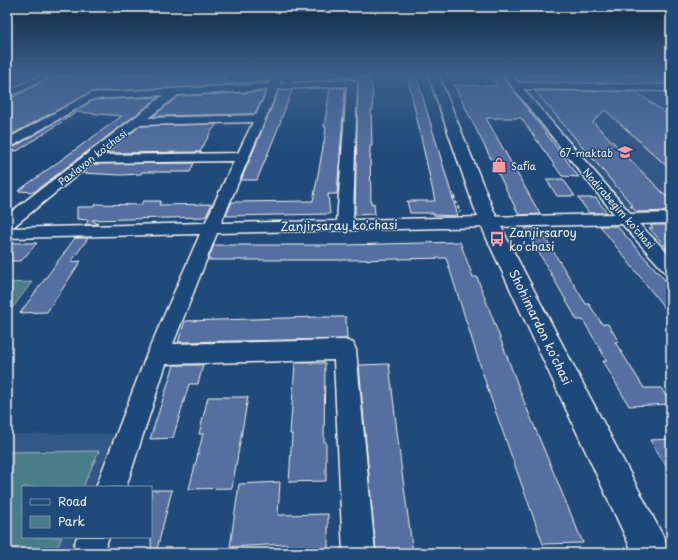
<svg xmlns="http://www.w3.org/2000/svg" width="678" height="560" viewBox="0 0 678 560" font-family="'Playpen Sans',sans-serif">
<rect width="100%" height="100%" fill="#1f4a7a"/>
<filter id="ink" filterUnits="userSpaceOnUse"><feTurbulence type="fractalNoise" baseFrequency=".025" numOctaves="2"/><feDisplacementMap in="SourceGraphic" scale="8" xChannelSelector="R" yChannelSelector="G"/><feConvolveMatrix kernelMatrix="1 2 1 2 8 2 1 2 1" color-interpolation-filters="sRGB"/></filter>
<g filter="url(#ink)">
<g fill="#335887">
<polygon points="524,88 671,91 671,212 633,214"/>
<polygon points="7,434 114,434 93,487 23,487 23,537 74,537 68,553 7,553"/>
</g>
<g fill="#4a7d89" stroke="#9fb7b8">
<polygon points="32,282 7,315 7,283"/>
<polygon points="99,451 83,487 23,487 23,537 62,537 55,553 7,553 7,452"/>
</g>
<g fill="#5570a0" stroke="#f4f1e8">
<polygon points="90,74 224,74 224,82 226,83 269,81 269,83 91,92 7,137 7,100 55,76"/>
<polygon points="407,74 416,74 458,216 434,215 433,213 410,213 407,201 435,201"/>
<polygon points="489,74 501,74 579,177 562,176 521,118 486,118 540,214 519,215 454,85 497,86"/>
<polygon points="513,74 671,74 671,84 520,82"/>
<polygon points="369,76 370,84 372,84 373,110 371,110 372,146 370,146 370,151 371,204 374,203 375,214 355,215 358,83 356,80 350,79 331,80 331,77"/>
<polygon points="330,88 345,88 337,194 328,194 330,214 226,216 232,202 313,201 324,142 326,127 324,127"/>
<polygon points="279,90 292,90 277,131 257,180 241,180"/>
<polygon points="535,91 636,92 671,117 671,170 605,110 593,122 671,201 671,211 637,212 630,206 633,206"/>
<polygon points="266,92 255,114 153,116 179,96"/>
<polygon points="159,97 34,192 18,191 122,116 77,112 17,151 7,150 7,149 12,148 93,100"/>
<polygon points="217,124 212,130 200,152 106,153 140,126"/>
<polygon points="194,163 190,172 142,172 141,174 121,175 81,173 93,164"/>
<polygon points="546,179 563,179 575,196 557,196"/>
<polygon points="578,198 596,198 607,213 589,213"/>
<polygon points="143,201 161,201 159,205 212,204 206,216 203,217 92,220 98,224 85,225 89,220 77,219 77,207 93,207 95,204 141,205"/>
<polygon points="650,225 666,225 671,229 671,253 649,228 653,228"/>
<polygon points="600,226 617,226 671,287 671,316"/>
<polygon points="538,227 586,304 589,304 602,324 608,324 619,342 615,342 644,388 661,388 671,404 629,406 603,361 607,361 583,320 577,320 525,228"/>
<polygon points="75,238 88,238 71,262 81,261 47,312 20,313"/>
<polygon points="460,242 473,277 477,277 525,404 583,543 543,544 490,396 446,258 350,260 208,260 214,245 345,245"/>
<polygon points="7,243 37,243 21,261 7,261"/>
<polygon points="319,317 346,317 347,339 178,342 185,321"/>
<polygon points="295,363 325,363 324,442 326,442 326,481 289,482 292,434 290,434"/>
<polygon points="389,364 401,465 413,553 376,553 359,365"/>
<polygon points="174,365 203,365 198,384 189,384 173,438 150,439"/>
<polygon points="208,397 248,397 232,488 189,489 203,434 199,434"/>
<polygon points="671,439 671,474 650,440"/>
<polygon points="280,482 278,515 328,514 328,553 286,553 287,544 230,547 239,484"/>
<polygon points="151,490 172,490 156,553 151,553"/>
</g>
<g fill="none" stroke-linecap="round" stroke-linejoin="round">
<g stroke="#f4f1e8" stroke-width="3">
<g id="minor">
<polygon points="44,74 55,74 7,98 7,91"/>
<path d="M 271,74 L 279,74 L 280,84 L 350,80 L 355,81 L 357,83 L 353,220 L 614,214 L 502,74 L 511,74 L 519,83 L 671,85 L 671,91 L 523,89 L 631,214 L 671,213 L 671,223 L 639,224 L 671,256 L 671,273 L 665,272 L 622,224 L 217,233 L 173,344 L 345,340 L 353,343 L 356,350 L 375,553 L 343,553 L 334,360 L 166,364 L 126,487 L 96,487 L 147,354 L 200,234 L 7,238 L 7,215 L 164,95 L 93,99 L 11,147 L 7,148 L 7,139 L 91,93 L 270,84 ZM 347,86 L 337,221 L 221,223 L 278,89 ZM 268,90 L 256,115 L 148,118 L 178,95 ZM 253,122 L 238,153 L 102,155 L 139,125 ZM 234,161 L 205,223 L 8,228 L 13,227 L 92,163 Z"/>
<polygon points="77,537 109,537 103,553 71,553"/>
</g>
</g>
<g stroke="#f4f1e8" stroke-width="3">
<polygon id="major" points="428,74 438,74 492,207 507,239 665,540 671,553 633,553 487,239 474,207"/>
</g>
<polyline stroke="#f4f1e8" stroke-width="1.5" stroke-dasharray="1.5 1.5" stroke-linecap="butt" points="453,193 455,198"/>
<polyline stroke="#f4f1e8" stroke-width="2" stroke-dasharray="2.5 2.5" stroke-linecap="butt" points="454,197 460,212"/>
<use href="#minor" fill="#1f4a7a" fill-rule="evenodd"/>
<use href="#major" fill="#1f4a7a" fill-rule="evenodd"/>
</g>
</g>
<linearGradient id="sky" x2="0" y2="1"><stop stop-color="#112943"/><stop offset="0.49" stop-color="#3c608d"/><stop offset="1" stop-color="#3c608d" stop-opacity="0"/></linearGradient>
<rect width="678" height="152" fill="url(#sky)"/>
<defs>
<g id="school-bare" transform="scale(1.2)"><path d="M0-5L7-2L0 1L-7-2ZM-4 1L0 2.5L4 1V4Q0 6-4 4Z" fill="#ff9aa2" stroke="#1f4a7a" stroke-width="2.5" paint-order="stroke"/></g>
<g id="shop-bare" transform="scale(1.2)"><path d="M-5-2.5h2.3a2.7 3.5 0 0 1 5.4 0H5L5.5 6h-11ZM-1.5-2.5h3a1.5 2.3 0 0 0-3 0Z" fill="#ff9aa2" stroke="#1f4a7a" stroke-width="2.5" paint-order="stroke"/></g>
<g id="bus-bare" transform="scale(1.2)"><path d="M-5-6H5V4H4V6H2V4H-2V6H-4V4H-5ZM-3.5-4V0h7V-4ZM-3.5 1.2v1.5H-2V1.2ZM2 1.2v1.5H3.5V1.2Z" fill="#ff9aa2" stroke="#1f4a7a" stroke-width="2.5" paint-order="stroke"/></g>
</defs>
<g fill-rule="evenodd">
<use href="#school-bare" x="625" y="152"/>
<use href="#shop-bare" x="499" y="165"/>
<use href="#bus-bare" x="497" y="239"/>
</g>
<g text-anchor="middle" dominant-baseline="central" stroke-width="3" stroke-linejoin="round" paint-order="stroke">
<g font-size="10" fill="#f4f1e8" stroke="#1f4a7a" text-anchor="end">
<text x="613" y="152">67-maktab</text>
<text x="511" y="165" text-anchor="start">Safia</text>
</g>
<g font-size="10" fill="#f4f1e8" stroke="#1f4a7a">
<text transform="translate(92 157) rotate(-38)">Paxlavon ko'chasi</text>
<text transform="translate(619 208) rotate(49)">Nodirabegim ko'chasi</text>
</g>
<g font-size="12" fill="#f4f1e8" stroke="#1f4a7a">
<text transform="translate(339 225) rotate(-1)">Zanjirsaray ko'chasi</text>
<text transform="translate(541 327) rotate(64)">Shohimardon ko'chasi</text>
</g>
<g font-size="12" fill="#f4f1e8" stroke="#1f4a7a" text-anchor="start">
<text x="509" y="232">Zanjirsaroy<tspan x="509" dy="14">ko'chasi</tspan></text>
</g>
</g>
<rect width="678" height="560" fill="none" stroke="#1f4a7a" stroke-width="24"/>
<rect x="12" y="12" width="654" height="536" fill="none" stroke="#f4f1e8" stroke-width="1.5" filter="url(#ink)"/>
<rect x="22" y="486" width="130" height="52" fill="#1f4a7a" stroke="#748da6"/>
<rect x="30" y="499" width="20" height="6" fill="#1f4a7a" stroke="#748da6"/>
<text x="58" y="506" font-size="12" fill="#f4f1e8">Road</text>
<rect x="30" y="516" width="20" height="12" fill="#4a7d89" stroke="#748da6"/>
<text x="58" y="526" font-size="12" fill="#f4f1e8">Park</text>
</svg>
